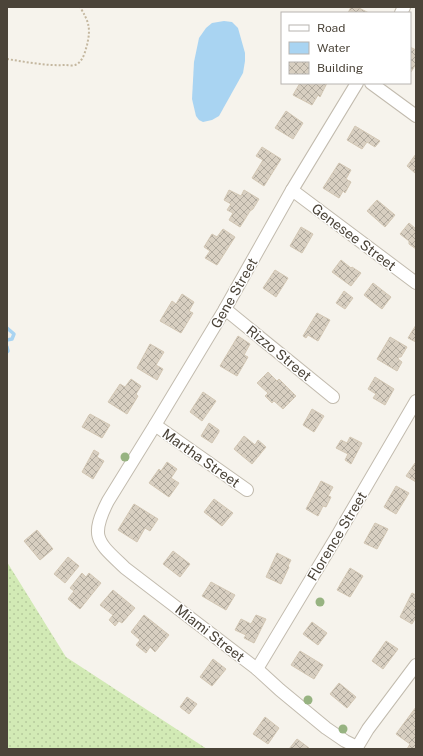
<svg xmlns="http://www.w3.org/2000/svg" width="423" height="756" viewBox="0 0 423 756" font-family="'Public Sans',sans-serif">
<defs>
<pattern id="grass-dots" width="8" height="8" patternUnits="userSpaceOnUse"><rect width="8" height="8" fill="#d2eab5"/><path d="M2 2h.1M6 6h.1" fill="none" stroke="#b6ca9c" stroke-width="1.8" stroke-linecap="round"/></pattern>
<pattern id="building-cross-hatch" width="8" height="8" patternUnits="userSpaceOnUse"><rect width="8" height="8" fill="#d8cfc1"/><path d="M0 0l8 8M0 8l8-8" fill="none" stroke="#b1aa9e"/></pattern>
</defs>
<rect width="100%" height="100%" fill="#f6f3ec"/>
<polygon fill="url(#grass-dots)" points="7,562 66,657 207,749 7,749"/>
<polygon fill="#a9d4f2" points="224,21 232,22 238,28 245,53 245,61 243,73 219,116 212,120 203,122 199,120 196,116 192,99 194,62 199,38 206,28 212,23"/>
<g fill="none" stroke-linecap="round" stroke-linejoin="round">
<g stroke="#a9d4f2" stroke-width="3.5">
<polyline points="7,328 14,334 12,339 7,340"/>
<polyline points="7,347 8,351 7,352"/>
</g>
</g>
<g fill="url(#building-cross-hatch)" stroke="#d3c7b4">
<polygon points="351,7 357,7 369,13 348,13"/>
<polygon points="410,47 416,50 416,64 411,72 410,71"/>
<polygon points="300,83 327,83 320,97 318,95 312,105 293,95"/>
<polygon points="286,111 303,123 293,139 275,128"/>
<polygon points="355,126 380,141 375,147 367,142 362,149 347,140"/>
<polygon points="262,147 281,159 264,186 252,178 263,160 256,156"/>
<polygon points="416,154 416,172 415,173 407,166"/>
<polygon points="339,163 351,170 346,179 351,182 345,193 343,191 339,198 323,188"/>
<polygon points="229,190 241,196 244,190 259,199 253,209 250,211 240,227 229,220 233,213 227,210 231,204 224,200"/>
<polygon points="377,200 395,215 385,227 367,211"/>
<polygon points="409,223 416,229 416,249 409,244 409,241 400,234"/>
<polygon points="301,227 313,234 302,253 290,246"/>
<polygon points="223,229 235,237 217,265 205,258 210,251 204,247 212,234 217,237"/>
<polygon points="341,260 351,268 352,267 361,273 351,286 332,272"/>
<polygon points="275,270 288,278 276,297 263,288"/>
<polygon points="373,283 391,297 382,309 364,295"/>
<polygon points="344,291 353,298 345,309 336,303"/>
<polygon points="182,294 194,302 189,311 193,313 181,333 160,321 172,301 176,304"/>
<polygon points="317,313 330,320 318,341 308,335 306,338 303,336"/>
<polygon points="416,325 416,342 408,338"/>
<polygon points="238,336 250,344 244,355 248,357 237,376 220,366"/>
<polygon points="390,337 407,347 401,357 399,357 398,359 402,362 397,371 377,359"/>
<polygon points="150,344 164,352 156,365 163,369 157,380 137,368"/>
<polygon points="268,372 277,381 279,379 296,396 283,409 274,401 272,403 265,396 268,393 257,383"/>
<polygon points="375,377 394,389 385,405 373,398 376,394 368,389"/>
<polygon points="131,379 141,386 136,394 138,396 127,414 108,402 120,384 125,387"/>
<polygon points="203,392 216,401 202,421 190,412"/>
<polygon points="312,409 324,416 314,432 303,425"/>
<polygon points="90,414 110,425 102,438 82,427 89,415"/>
<polygon points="209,423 219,430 219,432 212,443 201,436"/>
<polygon points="244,436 255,445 258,440 266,447 252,464 234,449"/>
<polygon points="350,437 362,443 351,464 345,460 348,454 336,448 341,440 347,443"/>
<polygon points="94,450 99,453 97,457 104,461 93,479 82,472"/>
<polygon points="167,462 177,469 171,478 179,483 169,497 149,483 159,469 161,471"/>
<polygon points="415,463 416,463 416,482 406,476"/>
<polygon points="321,481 333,487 328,496 331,497 326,507 323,506 318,516 306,509"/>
<polygon points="396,486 409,493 396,514 384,507"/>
<polygon points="214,499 233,513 222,526 204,512"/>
<polygon points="134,504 158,519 150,531 145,528 137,542 118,530"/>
<polygon points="375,523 388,529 377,549 364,543"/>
<polygon points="37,530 53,549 40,560 24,541"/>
<polygon points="173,551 190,564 180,577 163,564"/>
<polygon points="277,553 291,560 288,566 289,567 281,584 266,577"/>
<polygon points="68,557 79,566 65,583 54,574"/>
<polygon points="350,568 363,576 350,597 337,590"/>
<polygon points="82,573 86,577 89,573 101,583 80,609 68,599 74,591 70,588"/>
<polygon points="211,582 235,595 226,610 202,596"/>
<polygon points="113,590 135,608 122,623 119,621 115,626 109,620 113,615 100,605"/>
<polygon points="412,593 416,595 416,617 412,624 400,617"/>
<polygon points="144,615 169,635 155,652 150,647 146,653 136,645 140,640 131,632"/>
<polygon points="256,615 266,619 254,643 244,638 246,635 235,630 241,619 251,624"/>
<polygon points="312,622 327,633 318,645 303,634"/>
<polygon points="386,641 398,649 383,669 372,661"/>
<polygon points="300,651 323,665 314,679 291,665"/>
<polygon points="213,659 226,669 212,686 200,677"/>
<polygon points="339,683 356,697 347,708 330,694"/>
<polygon points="187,697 197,704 189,714 180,707"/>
<polygon points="416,707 416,749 407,749 410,744 396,734"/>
<polygon points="265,717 279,728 268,744 253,734"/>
<polygon points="297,739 309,748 308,749 289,749"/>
</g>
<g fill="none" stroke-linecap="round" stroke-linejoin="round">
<g stroke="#c2bbae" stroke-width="14">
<g id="minor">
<polyline points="401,13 404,7"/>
<polyline points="371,83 416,116"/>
<polyline points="292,190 416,283"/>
<polyline points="225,309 333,397"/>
<polyline points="155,425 247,490"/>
<polyline points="257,669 337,536 416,401"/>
<path d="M 357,747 L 345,741 L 326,728 L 280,690 L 257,669 L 125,568 C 98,542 89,538 108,501 L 155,425 L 225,309 L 292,190 L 357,83"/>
<polyline points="356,749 368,729 416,665"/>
</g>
</g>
<path stroke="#c4b79f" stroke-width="2" stroke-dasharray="2 2" stroke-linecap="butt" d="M 7,59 C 26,62 46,66 65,65 C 68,65 72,66 75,65 C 83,62 85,52 87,45 C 91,28 89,22 80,7"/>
<use href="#minor" stroke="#fff" stroke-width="12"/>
</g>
<g fill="#97b381">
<circle cx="125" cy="457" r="4.5"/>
<circle cx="320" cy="602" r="4.5"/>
<circle cx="308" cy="700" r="4.5"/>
<circle cx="343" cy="729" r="4.5"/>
</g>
<g text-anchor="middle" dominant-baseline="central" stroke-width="3" stroke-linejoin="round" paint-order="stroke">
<g font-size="14" fill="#4b4439" stroke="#fff">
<text transform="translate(354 237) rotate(37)">Genesee Street</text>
<text transform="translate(234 293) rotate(-60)">Gene Street</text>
<text transform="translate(279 353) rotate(39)">Rizzo Street</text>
<text transform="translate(201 458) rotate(35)">Martha Street</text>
<text transform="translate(337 536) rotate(-59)">Florence Street</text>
<text transform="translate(210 633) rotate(38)">Miami Street</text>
</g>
</g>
<rect width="423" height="756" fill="none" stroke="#4b4439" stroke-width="16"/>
<rect x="281" y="12" width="130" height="72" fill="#ffffff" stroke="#b7b4b0"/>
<rect x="289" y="25" width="20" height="6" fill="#ffffff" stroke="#b7b4b0"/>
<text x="317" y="32" font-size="12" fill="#4b4439">Road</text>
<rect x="289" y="42" width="20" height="12" fill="#a9d4f2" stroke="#b7b4b0"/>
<text x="317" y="52" font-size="12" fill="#4b4439">Water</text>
<rect x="289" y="62" width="20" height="12" fill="url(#building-cross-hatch)" stroke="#b7b4b0"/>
<text x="317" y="72" font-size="12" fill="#4b4439">Building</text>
</svg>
